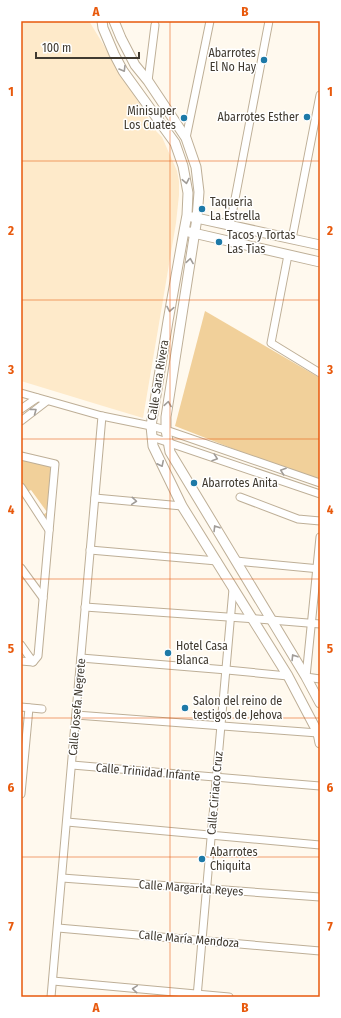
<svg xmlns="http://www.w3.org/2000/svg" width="341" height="1018" viewBox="0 0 341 1018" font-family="'Fira Sans Condensed',sans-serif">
<rect width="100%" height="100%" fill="#fff9ee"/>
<polygon fill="#feeaca" points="21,21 89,21 156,131 162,137 177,171 179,181 179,195 176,223 143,418 103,406 21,381"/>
<g fill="#f1d09a">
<polygon points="205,311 320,378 320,483 175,426"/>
<polygon points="22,460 51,467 49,515 46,517 43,515 47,512 31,490 27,492 21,483 21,461"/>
</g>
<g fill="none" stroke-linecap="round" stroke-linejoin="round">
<g stroke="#beaf97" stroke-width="9">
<g id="minor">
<polyline points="148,81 155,25"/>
<polyline points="186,138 210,21"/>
<polyline points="230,225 269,21"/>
<polyline points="292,239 320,95"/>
<polyline points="288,255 271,343 320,373"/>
<polyline points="21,393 102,416 151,426 166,430 320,483"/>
<polyline points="21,409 37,398"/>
<polyline points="21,421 47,401"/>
<polyline points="152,437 320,494"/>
<polyline points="21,456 55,464 38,656 33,662 21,661"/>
<polyline points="21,487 49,530"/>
<polyline points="240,497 298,519 320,521"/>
<polyline points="95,498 182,506"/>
<polyline points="320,537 306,677 320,679"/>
<polyline points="90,550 217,561"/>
<polyline points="236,561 320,569"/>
<polyline points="21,568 43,598"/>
<polyline points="85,607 271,620 320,624"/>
<polyline points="21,645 33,662"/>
<polyline points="81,658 227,670 288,676"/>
<polyline points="21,707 42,709"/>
<polyline points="76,715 318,733"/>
<polyline points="72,765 320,786"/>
<polyline points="21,794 29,708"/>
<polyline points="67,822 320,845"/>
<polyline points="62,878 320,897"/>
<polyline points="58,928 320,951"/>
<polyline points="53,981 229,997"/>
<polyline points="51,997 102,416"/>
<polyline points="197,997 233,589"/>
</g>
</g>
<g stroke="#beaf97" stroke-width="11">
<g id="tertiary">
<polyline points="102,21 103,28 114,54 123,71 175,143 183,166 188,193 187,215 184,231 168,321 151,426 153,446 182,506 288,676 318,733 320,743"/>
<polyline points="114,21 121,38 135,65 148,81 186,138 196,167 199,192 197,218 166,417 166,430 170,452 306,677 320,703"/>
<polyline points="192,217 320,245"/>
<polyline points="189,232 320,262"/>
</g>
</g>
<use href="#minor" stroke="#fff" stroke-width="7"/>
<use href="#tertiary" stroke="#fff" stroke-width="9"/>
</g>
<defs><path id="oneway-chevron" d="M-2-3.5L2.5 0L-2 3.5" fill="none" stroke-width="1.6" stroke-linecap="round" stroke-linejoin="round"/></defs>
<g stroke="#a09c98">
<use href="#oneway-chevron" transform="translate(123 69) rotate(59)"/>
<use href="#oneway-chevron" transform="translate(186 181) rotate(79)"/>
<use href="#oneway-chevron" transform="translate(190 261) rotate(-81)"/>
<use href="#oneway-chevron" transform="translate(170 309) rotate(100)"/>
<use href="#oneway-chevron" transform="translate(168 404) rotate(-81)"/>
<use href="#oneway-chevron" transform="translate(34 411) rotate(-37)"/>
<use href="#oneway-chevron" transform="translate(215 458) rotate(19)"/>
<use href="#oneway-chevron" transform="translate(161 464) rotate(64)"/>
<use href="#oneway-chevron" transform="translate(283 471) rotate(-161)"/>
<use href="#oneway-chevron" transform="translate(134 501) rotate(5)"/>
<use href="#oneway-chevron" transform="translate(216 528) rotate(-122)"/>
<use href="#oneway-chevron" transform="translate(294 657) rotate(-122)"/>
<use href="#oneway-chevron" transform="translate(135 989) rotate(-175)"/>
</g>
<path fill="none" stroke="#e8590c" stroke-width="1" stroke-opacity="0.55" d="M 170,21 L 170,997M 21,161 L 320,161M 21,300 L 320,300M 21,439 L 320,439M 21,579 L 320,579M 21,718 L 320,718M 21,857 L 320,857"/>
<g fill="#1d79a7" stroke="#fff" stroke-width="1.5">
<circle cx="264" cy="60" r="4"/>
<circle cx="307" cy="117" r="4"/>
<circle cx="184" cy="118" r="4"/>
<circle cx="202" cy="209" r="4"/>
<circle cx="219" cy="242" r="4"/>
<circle cx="194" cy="483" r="4"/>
<circle cx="168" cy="653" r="4"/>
<circle cx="185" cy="708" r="4"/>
<circle cx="202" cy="859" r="4"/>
</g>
<g text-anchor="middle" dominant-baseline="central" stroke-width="3" stroke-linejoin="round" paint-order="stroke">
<g font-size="12" fill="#403a30" stroke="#fff" text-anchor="start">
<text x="256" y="53" text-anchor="end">Abarrotes<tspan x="256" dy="14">El No Hay</tspan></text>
<text x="176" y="111" text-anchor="end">Minisuper<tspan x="176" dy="14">Los Cuates</tspan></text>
<text x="299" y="117" text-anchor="end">Abarrotes Esther</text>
<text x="210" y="202">Taqueria<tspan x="210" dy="14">La Estrella</tspan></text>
<text x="227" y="235">Tacos y Tortas<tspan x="227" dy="14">Las Tias</tspan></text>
<text x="202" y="483">Abarrotes Anita</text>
<text x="176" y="646">Hotel Casa<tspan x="176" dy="14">Blanca</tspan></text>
<text x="193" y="701">Salon del reino de<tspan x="193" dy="14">testigos de Jehova</tspan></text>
<text x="210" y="852">Abarrotes<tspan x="210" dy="14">Chiquita</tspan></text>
</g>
<g font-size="12" fill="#403a30" stroke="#fff">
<text transform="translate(158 380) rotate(-81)">Calle Sara Rivera</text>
<text transform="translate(77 707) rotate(-85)">Calle Josefa Negrete</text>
<text transform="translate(148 772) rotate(5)">Calle Trinidad Infante</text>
<text transform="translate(215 793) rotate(-85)">Calle Ciriaco Cruz</text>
<text transform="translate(191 888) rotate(4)">Calle Margarita Reyes</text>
<text transform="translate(189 939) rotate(5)">Calle María Mendoza</text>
</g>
</g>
<rect width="341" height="1018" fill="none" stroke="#ffffff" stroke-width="44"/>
<path d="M36 52v6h103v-6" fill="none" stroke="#403a30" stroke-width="2"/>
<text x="42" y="52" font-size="12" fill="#403a30" stroke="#ffffff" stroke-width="3" paint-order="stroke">100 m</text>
<rect x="22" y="22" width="297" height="974" fill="none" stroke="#e8590c" stroke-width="1.5"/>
<g font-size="13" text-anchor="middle" font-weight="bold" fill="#e8590c">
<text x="96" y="16">A</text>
<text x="245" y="16">B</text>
<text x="11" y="96">1</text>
<text x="330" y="96">1</text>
<text x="11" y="235">2</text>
<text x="330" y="235">2</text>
<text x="11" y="374">3</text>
<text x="330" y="374">3</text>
<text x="11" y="514">4</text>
<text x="330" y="514">4</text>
<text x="11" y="653">5</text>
<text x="330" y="653">5</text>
<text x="11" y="792">6</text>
<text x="330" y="792">6</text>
<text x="11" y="931">7</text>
<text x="330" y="931">7</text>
<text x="96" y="1012">A</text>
<text x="245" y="1012">B</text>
</g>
</svg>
